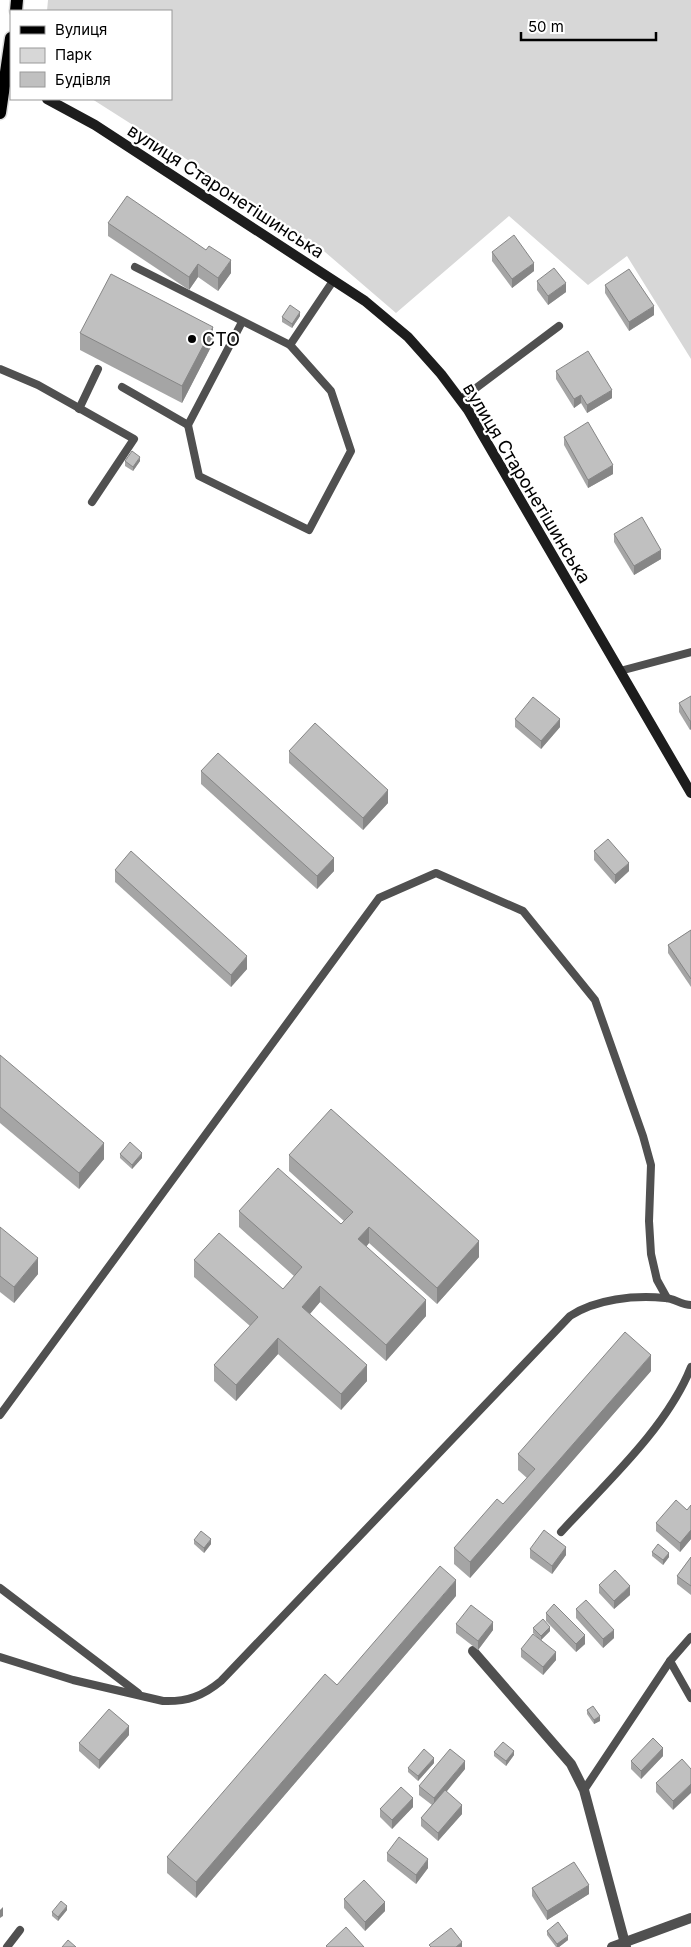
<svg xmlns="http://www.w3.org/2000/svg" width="691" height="1947" viewBox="0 0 691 1947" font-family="Inter,sans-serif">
<rect width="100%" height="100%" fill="#fff"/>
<polygon fill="#d7d7d7" points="48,0 691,0 691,359 627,256 588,285 509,216 396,313 325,252 191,162 92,99 171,99 171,11 47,11"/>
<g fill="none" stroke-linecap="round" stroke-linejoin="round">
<g stroke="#dbdbdb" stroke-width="15">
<g id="primary">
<polyline points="16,11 17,0"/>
<polyline points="0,113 11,38"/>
</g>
</g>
<g stroke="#505050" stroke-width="8">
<polyline points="135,267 290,345 333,281"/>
<polyline points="0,369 38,385 134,439 92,502"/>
<polyline points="122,387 188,425 242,322"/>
<polyline points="460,400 559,326"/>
<polyline points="79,409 98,369"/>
<polyline points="188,425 199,476 309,530 351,451 331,391 290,345"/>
<polyline points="620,671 691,652"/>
<polyline points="0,1415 379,898 436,873 523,911 595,1000 643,1136 651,1165 649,1221 651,1254 657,1280 667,1298"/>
<path d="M 561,1532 C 605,1484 667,1428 691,1367"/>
<polyline points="0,1588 138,1693"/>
<polyline points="691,1637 670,1661 691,1698"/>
<path d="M 0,1657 L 73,1680 L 163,1701 C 187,1702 203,1696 221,1681 L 570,1316 C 596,1299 634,1295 665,1298 C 674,1298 681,1305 691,1305"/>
<polyline points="584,1790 670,1661"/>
<polyline points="7,1947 20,1930"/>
</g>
<g stroke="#505050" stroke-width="10">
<polyline points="473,1651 571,1764 584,1790 626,1947"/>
<polyline points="612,1947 691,1918"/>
</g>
<polyline stroke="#1d1d1d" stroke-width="10" points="47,99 95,125 365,301 408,337 441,374 468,410 691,793"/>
<use href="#primary" stroke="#000" stroke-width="12"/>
</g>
<g fill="#a5a5a5">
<polygon points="108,223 231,273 218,291 198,277 189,290 108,236"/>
<polygon points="492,252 534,271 512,288 492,261"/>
<polygon points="537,281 566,292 548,305 537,290"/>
<polygon points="605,285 654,315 629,331 605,293"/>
<polygon points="300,316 292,328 282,322 282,317"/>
<polygon points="80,333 213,343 182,403 80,350"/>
<polygon points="556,371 612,398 587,413 581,403 574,408 556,379"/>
<polygon points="564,437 613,474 588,488 564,445"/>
<polygon points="125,461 140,461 133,471 125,466"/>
<polygon points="614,534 661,559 634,575 614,542"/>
<polygon points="691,696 691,729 690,730 679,712 679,703"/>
<polygon points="515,719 560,727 541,749 515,727"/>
<polygon points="289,751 388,803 363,830 289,763"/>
<polygon points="201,771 334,871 317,889 201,784"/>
<polygon points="594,851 629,871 615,884 594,860"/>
<polygon points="115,870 247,969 231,987 115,882"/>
<polygon points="691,930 691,987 668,953 668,945"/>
<polygon points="0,1055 104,1159 79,1189 0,1123"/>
<polygon points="120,1154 142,1158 132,1169 120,1158"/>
<polygon points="289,1155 479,1257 437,1304 369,1243 366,1247 426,1316 386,1361 320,1302 310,1314 367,1381 341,1410 278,1354 236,1401 214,1381 214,1365 250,1326 194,1277 194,1260 283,1289 294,1276 239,1227 239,1211 341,1224 344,1221 289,1171"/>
<polygon points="0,1227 38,1274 14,1303 0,1292"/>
<polygon points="651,1371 470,1578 454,1564 454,1548 503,1504 527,1478 518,1470 518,1454"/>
<polygon points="691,1505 691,1539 680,1552 656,1531 656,1523 687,1510"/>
<polygon points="194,1540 211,1544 204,1553 194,1544"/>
<polygon points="530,1549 566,1555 552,1574 530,1558"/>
<polygon points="652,1552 669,1557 663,1565 652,1556"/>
<polygon points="691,1557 691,1595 677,1584 677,1576"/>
<polygon points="599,1585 630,1595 614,1609 599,1593"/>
<polygon points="456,1596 196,1898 167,1873 167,1857 337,1685"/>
<polygon points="576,1609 614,1638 603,1648 576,1618"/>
<polygon points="546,1613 585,1644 576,1652 546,1621"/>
<polygon points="456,1624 493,1630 478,1650 456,1633"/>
<polygon points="533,1628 550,1631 541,1640 556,1660 543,1675 521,1657 521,1649 538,1638 533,1633"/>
<polygon points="587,1710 600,1721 594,1724 587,1714"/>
<polygon points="129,1735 99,1769 79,1751 79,1743"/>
<polygon points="494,1752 514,1755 506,1766 494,1756"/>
<polygon points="663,1756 641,1779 631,1769 631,1761"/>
<polygon points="682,1759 673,1810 656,1792 656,1783"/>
<polygon points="434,1763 418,1781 408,1772 408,1768"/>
<polygon points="465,1769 446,1791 462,1814 438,1841 421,1826 421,1818 432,1805 419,1795 419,1786"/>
<polygon points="413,1807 392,1829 380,1817 380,1809"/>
<polygon points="387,1853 428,1868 416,1884 387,1861"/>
<polygon points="532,1888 589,1894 547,1920 532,1896"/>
<polygon points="344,1899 385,1911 365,1931 344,1908"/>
<polygon points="67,1910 58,1921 52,1916 52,1912"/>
<polygon points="547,1931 568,1940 559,1947 556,1947 547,1935"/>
</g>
<g fill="#868686">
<polygon points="231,260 231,273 218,291 218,278"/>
<polygon points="534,263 534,271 512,288 512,279"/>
<polygon points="198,264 198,277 189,290 189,277"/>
<polygon points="566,283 566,292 548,305 548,296"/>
<polygon points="654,306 654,315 629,331 629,322"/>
<polygon points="300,312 300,316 292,328 292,324"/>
<polygon points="213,327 213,343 182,403 182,386"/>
<polygon points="612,390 612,398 587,413 587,405"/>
<polygon points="581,395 581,403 574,408 574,399"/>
<polygon points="140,457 140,461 133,471 133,467"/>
<polygon points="613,465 613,474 588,488 588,480"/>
<polygon points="661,550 661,559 634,575 634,566"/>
<polygon points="560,719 560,727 541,749 541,741"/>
<polygon points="690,721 691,721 691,729 690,730"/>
<polygon points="388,790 388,803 363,830 363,818"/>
<polygon points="334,858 334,871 317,889 317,876"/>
<polygon points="629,863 629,871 615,884 615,875"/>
<polygon points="247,956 247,969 231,987 231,975"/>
<polygon points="104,1143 104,1159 79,1189 79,1173"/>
<polygon points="142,1153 142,1158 132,1169 132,1165"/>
<polygon points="369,1227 369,1243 358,1256 358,1239"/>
<polygon points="479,1241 479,1257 437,1304 437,1288"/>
<polygon points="38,1258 38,1274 14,1303 14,1287"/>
<polygon points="320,1286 320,1302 302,1323 302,1307"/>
<polygon points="426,1300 426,1316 386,1361 386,1345"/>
<polygon points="278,1338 278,1354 236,1401 236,1385"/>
<polygon points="651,1355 651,1371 470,1578 470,1562"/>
<polygon points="367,1365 367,1381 341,1410 341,1394"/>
<polygon points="691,1530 691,1539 680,1552 680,1543"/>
<polygon points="211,1539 211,1544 204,1553 204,1548"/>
<polygon points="566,1547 566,1555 552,1574 552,1566"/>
<polygon points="669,1553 669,1557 663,1565 663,1560"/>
<polygon points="456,1580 456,1596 196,1898 196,1882"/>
<polygon points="630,1586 630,1595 614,1609 614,1601"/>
<polygon points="493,1622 493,1630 478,1650 478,1641"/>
<polygon points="550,1627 550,1631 541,1640 541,1636"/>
<polygon points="614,1630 614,1638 603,1648 603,1639"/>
<polygon points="585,1635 585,1644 576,1652 576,1644"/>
<polygon points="556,1652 556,1660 543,1675 543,1667"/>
<polygon points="600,1716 600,1721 594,1724 594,1720"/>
<polygon points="129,1726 129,1735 99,1769 99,1760"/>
<polygon points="663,1748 663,1756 641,1779 641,1771"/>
<polygon points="514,1751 514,1755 506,1766 506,1761"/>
<polygon points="434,1758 434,1763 418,1781 418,1776"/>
<polygon points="465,1761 465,1769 434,1807 434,1798"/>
<polygon points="691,1784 691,1793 673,1810 673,1801"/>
<polygon points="413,1798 413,1807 392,1829 392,1820"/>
<polygon points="462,1805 462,1814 438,1841 438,1833"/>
<polygon points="428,1859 428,1868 416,1884 416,1875"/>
<polygon points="589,1885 589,1894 547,1920 547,1911"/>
<polygon points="385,1902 385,1911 365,1931 365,1922"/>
<polygon points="67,1906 67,1910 58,1921 58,1917"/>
<polygon points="3,1907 3,1916 0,1918 0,1910"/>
<polygon points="568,1936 568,1940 559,1947 557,1947 557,1944"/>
<polygon points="462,1942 462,1947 456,1947"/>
</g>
<g fill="#c0c0c0" stroke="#868686">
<polygon points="127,196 206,250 209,246 231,260 218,278 198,264 189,277 108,223"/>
<polygon points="514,235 534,263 512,279 492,252"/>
<polygon points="554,268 566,283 548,296 537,281"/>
<polygon points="629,269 654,306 629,322 605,285"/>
<polygon points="111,274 213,327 182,386 80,333"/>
<polygon points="290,305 300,312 292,324 282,317"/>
<polygon points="588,351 612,390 587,405 581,395 574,399 556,371"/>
<polygon points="588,422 613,465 588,480 564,437"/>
<polygon points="132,451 140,457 133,467 125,461"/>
<polygon points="642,517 661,550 634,566 614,534"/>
<polygon points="691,696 691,721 690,721 679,703"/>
<polygon points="533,697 560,719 541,741 515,719"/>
<polygon points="315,723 388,790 363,818 289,751"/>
<polygon points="218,753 334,858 317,876 201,771"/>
<polygon points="608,839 629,863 615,875 594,851"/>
<polygon points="131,851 247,956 231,975 115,870"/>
<polygon points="691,930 691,979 668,945"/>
<polygon points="0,1055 104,1143 79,1173 0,1107"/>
<polygon points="331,1109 479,1241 437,1288 369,1227 358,1239 426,1300 386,1345 320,1286 302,1307 367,1365 341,1394 278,1338 236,1385 214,1365 258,1317 194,1260 219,1233 283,1289 302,1267 239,1211 278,1168 341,1224 353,1212 289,1155"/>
<polygon points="130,1142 142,1153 132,1165 120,1154"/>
<polygon points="0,1227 38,1258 14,1287 0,1276"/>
<polygon points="625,1332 651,1355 470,1562 454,1548 497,1499 503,1504 535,1469 518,1454"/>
<polygon points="676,1500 687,1510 691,1505 691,1530 680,1543 656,1523"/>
<polygon points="544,1530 566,1547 552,1566 530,1549"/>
<polygon points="201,1531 211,1539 204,1548 194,1540"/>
<polygon points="658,1544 669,1553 663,1560 652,1552"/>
<polygon points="691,1557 691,1586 677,1576"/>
<polygon points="440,1566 456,1580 196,1882 167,1857 325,1674 337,1685"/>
<polygon points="615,1570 630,1586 614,1601 599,1585"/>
<polygon points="586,1600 614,1630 603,1639 576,1609"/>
<polygon points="554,1604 585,1635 576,1644 546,1613"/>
<polygon points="471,1605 493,1622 478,1641 456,1624"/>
<polygon points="543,1619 550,1627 541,1636 533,1628"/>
<polygon points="533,1634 556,1652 543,1667 521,1649"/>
<polygon points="593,1706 600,1716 594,1720 587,1710"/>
<polygon points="109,1709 129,1726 99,1760 79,1743"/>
<polygon points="653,1738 663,1748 641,1771 631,1761"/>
<polygon points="503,1742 514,1751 506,1761 494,1752"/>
<polygon points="424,1749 434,1758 418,1776 408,1768"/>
<polygon points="450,1749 465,1761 434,1798 419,1786"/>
<polygon points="682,1759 691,1769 691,1784 673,1801 656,1783"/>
<polygon points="401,1787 413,1798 392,1820 380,1809"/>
<polygon points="445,1790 462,1805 438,1833 421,1818"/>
<polygon points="399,1837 428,1859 416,1875 387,1853"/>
<polygon points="574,1862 589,1885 547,1911 532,1888"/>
<polygon points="364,1880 385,1902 365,1922 344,1899"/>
<polygon points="61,1901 67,1906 58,1917 52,1912"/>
<polygon points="558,1922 568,1936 557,1944 547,1931"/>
<polygon points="346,1927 364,1947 327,1947 326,1946"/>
<polygon points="451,1928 462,1942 456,1947 431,1947 429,1945"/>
<polygon points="68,1940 76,1947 62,1947"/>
</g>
<circle fill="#000" stroke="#fff" stroke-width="2" cx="192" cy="339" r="5"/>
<g text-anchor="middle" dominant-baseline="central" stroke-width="4.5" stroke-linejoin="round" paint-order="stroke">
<g font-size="18" fill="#000" stroke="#fff">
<text transform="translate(226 191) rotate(33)">вулиця Старонетішинська</text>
<text transform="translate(527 483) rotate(59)">вулиця Старонетішинська</text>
</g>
<g font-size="18" fill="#000" stroke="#fff" text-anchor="start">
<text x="202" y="339">СТО</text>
</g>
</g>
<rect x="10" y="10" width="162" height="90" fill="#ffffff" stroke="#999999"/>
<rect x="20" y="26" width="25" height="8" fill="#000000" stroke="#999999"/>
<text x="55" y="35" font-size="15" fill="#000000">Вулиця</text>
<rect x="20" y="48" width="25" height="15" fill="#d7d7d7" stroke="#999999"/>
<text x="55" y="60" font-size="15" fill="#000000">Парк</text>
<rect x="20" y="72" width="25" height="15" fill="#c0c0c0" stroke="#999999"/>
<text x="55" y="85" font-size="15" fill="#000000">Будівля</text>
<path d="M521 32v8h135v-8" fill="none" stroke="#000000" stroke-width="2.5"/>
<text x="528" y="32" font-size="15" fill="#000000" stroke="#ffffff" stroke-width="4" paint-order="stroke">50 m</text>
</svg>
